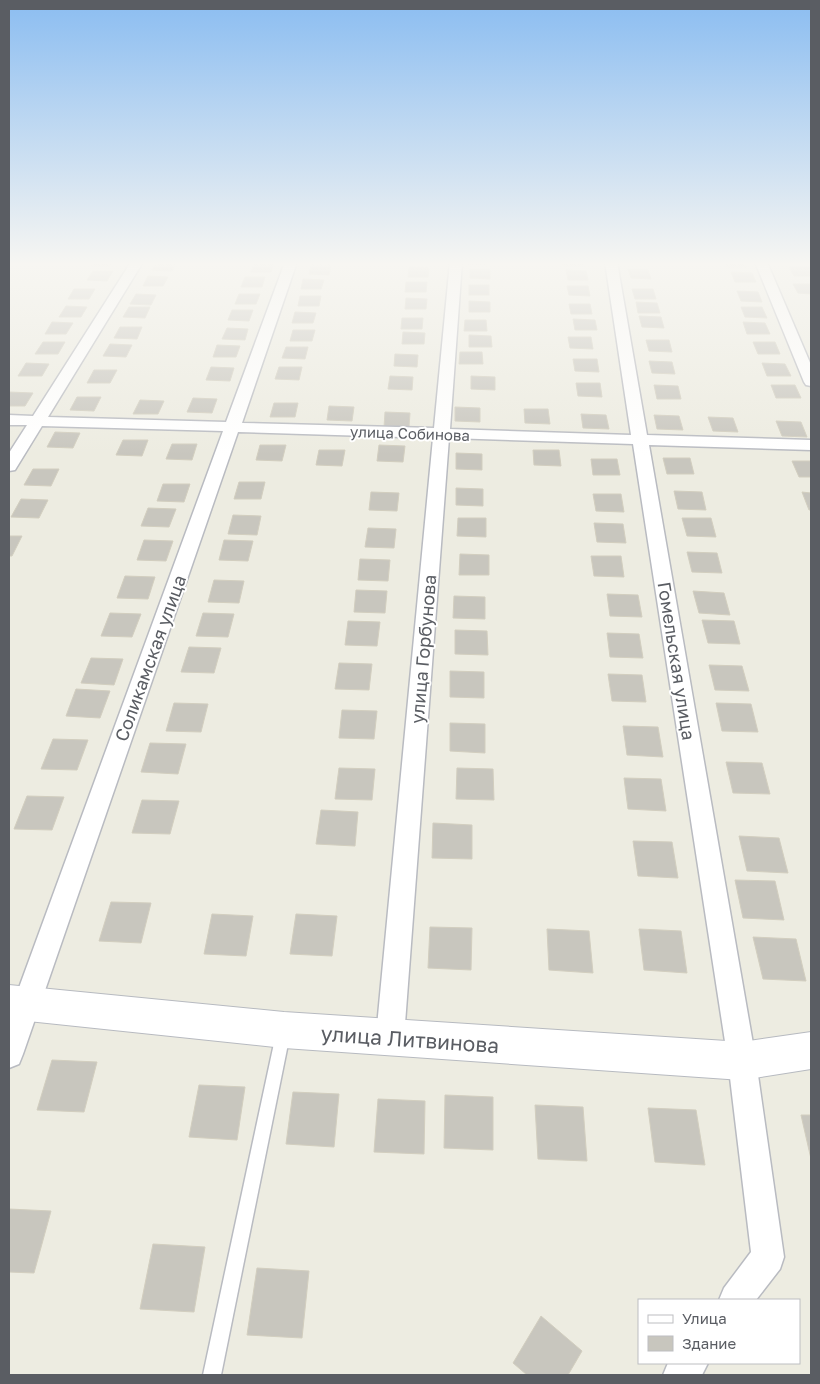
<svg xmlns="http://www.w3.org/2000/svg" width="820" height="1384" viewBox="0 0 820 1384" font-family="'Golos Text',sans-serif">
<rect width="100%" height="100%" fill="#edece1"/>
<g fill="#c8c6be" stroke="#d2cebf">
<polygon points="93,262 113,262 110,266 91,266"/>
<polygon points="157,262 176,262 172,271 152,270"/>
<rect x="467" y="262" width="20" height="3"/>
<polygon points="562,262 582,262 583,266 563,266"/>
<polygon points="725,262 745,262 747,267 727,267"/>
<polygon points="254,263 274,263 271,272 251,272"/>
<polygon points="311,265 331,265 329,275 309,274"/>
<polygon points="409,267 429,268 428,277 408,277"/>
<polygon points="789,267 809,267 811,276 794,276"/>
<polygon points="470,269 490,270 490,279 470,278"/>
<polygon points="628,269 648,270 651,279 631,278"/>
<polygon points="566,270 586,271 588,280 568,280"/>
<polygon points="93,271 113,271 107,281 87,280"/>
<polygon points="731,272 752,273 756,282 735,282"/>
<polygon points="148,276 168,277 163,286 143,286"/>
<polygon points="245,277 265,277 262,287 241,287"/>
<polygon points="303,279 324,280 321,289 301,289"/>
<polygon points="406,282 427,282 426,292 405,292"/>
<polygon points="793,284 811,284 811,294 798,293"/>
<rect x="469" y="285" width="20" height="10"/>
<polygon points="567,286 588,286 590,296 569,295"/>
<polygon points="74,289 95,289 89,299 68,299"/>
<polygon points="632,289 653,289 656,299 635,299"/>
<polygon points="737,291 758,292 762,302 741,301"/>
<polygon points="136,294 156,295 151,305 130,304"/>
<polygon points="239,294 260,294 256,304 235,304"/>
<polygon points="300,296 321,296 319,306 298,306"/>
<polygon points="406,298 427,299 426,309 405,309"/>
<polygon points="469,301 490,302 490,312 469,312"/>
<polygon points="636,302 657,303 660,313 638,313"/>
<polygon points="569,304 590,304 592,314 571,314"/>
<polygon points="66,306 87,307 81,317 59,317"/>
<polygon points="129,307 150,307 145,318 123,317"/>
<polygon points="741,307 762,307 767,318 745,317"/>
<polygon points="232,310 253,310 249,321 228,320"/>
<polygon points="295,312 316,313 313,323 292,323"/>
<polygon points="639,316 661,317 664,328 642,327"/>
<polygon points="402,318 423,318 422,329 401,329"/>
<polygon points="573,319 595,320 597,330 575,330"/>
<polygon points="465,320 486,320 487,331 464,331"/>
<polygon points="52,322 73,323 66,334 45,334"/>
<polygon points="743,322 765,323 770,334 747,334"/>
<polygon points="120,327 142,327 137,339 114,338"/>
<polygon points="227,328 248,329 245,340 222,339"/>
<polygon points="293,330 315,330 312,341 290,341"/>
<polygon points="403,332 425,333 424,344 402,344"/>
<polygon points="469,335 491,336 492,347 469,347"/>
<polygon points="568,337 591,337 593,349 570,348"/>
<polygon points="646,340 669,340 672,352 649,351"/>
<polygon points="43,342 65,342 58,354 35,354"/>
<polygon points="753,342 775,342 780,354 758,354"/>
<polygon points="110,344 132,345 126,357 103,356"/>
<polygon points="217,345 240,346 236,357 213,357"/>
<polygon points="286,347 308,347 305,359 282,358"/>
<polygon points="460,352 482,352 483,364 459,364"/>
<polygon points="395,354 418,355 417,367 394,366"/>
<polygon points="573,359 597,359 599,372 575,371"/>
<polygon points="649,361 672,362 675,374 652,373"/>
<polygon points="26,363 49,364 42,376 18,376"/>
<polygon points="762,363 785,364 791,376 767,376"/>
<polygon points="211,367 234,368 230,381 206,380"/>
<polygon points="279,367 302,367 299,380 275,379"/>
<polygon points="94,370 117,370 110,383 87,383"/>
<polygon points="390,376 413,377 412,390 388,389"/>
<polygon points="471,376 495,377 495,390 471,389"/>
<polygon points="576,383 600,383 602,397 578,396"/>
<polygon points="654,385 678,386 681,399 657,399"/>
<polygon points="771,385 795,385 801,398 776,398"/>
<polygon points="9,392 33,393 25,406 9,406"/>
<polygon points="77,397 101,397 94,411 70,410"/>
<polygon points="193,398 217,399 212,413 187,412"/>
<polygon points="140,400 164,401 158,414 133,414"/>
<polygon points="274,403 298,403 295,417 270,417"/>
<polygon points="329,406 354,407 352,421 327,420"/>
<polygon points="455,407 480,408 480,422 455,421"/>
<polygon points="524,409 548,409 550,424 525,423"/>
<polygon points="385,412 410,413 409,427 384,427"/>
<polygon points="581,414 606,415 609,429 583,428"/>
<polygon points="654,415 679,416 683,430 657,429"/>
<polygon points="708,417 733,418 738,432 713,431"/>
<polygon points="776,421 801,422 807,437 782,436"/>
<polygon points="55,432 80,433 73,448 47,447"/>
<polygon points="123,440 148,440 142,456 116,455"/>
<polygon points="172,444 197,444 192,460 166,459"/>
<polygon points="260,445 286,445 282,461 256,460"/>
<polygon points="379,445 405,446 403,462 377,461"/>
<polygon points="319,450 345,450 342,466 316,465"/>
<polygon points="533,450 559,450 561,466 534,465"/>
<polygon points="456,453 482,454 482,470 456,469"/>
<polygon points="663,458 690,458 694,474 667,474"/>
<polygon points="591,459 617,459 620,475 593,475"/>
<polygon points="792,461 811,461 811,477 799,477"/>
<polygon points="33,469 59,469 51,486 24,485"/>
<polygon points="239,482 265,482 261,499 234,499"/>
<polygon points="163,484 190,484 184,502 157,501"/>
<polygon points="456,488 483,489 483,506 456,505"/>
<polygon points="674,491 702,492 706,510 678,509"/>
<polygon points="371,492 399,493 397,511 369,510"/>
<polygon points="802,492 811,493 811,510 809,510"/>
<polygon points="593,494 621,494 624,512 596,511"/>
<polygon points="21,499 48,500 39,518 11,517"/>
<polygon points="148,508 176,509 169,527 141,526"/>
<polygon points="233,515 261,516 257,535 228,534"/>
<polygon points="458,518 486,518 486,537 457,536"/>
<polygon points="682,518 711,518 716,537 687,536"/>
<polygon points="594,523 623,524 626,543 597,542"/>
<polygon points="368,528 396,529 394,548 365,547"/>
<polygon points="9,536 22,536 12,556 9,556"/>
<polygon points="144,540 173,541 166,561 137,560"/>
<polygon points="224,540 253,541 248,561 219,560"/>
<polygon points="687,552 717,553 722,573 692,572"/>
<polygon points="460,554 489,555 489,575 459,575"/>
<polygon points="591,556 621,556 624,577 594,576"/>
<polygon points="360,559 390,560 388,581 358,580"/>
<polygon points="125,576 155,577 148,599 117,598"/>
<polygon points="214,580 244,581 239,603 208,602"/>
<polygon points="356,590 387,591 385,613 354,612"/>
<polygon points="693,591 724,593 730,615 699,613"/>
<polygon points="607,594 638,595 642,617 610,616"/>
<polygon points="454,596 485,597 485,619 453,618"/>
<polygon points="110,613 141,614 132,637 101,636"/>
<polygon points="203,613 234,614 228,637 196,636"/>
<polygon points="702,620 734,621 740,644 708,643"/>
<polygon points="348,621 380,622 377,646 345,645"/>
<polygon points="455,630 487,631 488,655 455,654"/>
<polygon points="607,633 639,634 643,658 610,657"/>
<polygon points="189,647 221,648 214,673 181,672"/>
<polygon points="91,658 123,659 114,685 81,683"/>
<polygon points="339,663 372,664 369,690 335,689"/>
<polygon points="709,665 742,666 749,691 715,690"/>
<polygon points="450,671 484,672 484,698 450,697"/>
<polygon points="608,674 642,675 646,702 612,701"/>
<polygon points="76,689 110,691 100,718 66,716"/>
<polygon points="174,703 208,704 201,732 166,731"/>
<polygon points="716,703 751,704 758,732 722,731"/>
<polygon points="342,710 377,711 374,739 339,738"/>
<polygon points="450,723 485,724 485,753 450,751"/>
<polygon points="623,726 658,727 663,757 627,755"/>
<polygon points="53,739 88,740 77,770 41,769"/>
<polygon points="150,743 186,744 178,774 141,772"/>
<polygon points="726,762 762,763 770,794 733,793"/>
<polygon points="339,768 375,769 372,800 335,799"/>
<polygon points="457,768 493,769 494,800 456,799"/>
<polygon points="624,778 661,779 666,811 628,809"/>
<polygon points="27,796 64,797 52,830 14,829"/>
<polygon points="142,800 179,801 170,834 132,833"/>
<polygon points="321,810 358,812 355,846 316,844"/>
<polygon points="433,823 472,825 472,859 432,858"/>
<polygon points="739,836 779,838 788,873 747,871"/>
<polygon points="633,841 672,842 678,878 638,876"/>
<polygon points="735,880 775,881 784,920 743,918"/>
<polygon points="111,902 151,903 141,943 99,941"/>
<polygon points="212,914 253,916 246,956 204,954"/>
<polygon points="296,914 337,916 332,956 290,954"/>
<polygon points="430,927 472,928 471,970 428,968"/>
<polygon points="547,929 589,931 593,973 549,970"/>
<polygon points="639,929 681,931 687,973 644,970"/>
<polygon points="753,937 796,939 806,981 763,979"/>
<polygon points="52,1060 97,1062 84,1112 37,1110"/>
<polygon points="199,1085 245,1087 237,1140 189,1137"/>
<polygon points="293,1092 339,1094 334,1147 286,1144"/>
<polygon points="445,1095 493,1097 493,1150 444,1148"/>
<polygon points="378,1099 425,1101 424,1154 374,1152"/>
<polygon points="535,1105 583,1107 587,1161 538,1159"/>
<polygon points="648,1108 696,1110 705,1165 655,1162"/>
<polygon points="801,1115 811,1115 811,1159"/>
<polygon points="9,1209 51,1211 34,1273 9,1272"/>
<polygon points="153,1244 205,1247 194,1312 140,1309"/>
<polygon points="257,1268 309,1271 302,1338 247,1335"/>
<polygon points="541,1316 582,1351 568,1375 527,1375 513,1363"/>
</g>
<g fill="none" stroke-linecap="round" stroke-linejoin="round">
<g stroke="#b9bbc1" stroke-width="3">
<polygon id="lane" points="283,1027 288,1029 290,1034 221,1375 203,1375 276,1034 278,1029"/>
</g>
<g stroke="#b9bbc1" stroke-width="3">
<g id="street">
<polygon points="131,262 143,262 48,417 226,422 285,262 297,262 242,423 434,428 450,262 462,262 450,429 631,435 605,262 617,262 647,435 811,440 811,450 649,445 756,1061 784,1257 780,1269 756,1300 719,1300 724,1288 751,1252 728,1061 633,444 449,438 404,1037 400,1047 390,1051 380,1047 376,1037 433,438 238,432 23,1054 19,1064 9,1068 9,1015 223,431 42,426 15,470 9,471 9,453 27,425 9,425 9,415 33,416"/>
<polygon points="755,262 767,262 811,365 811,386 806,385 804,382"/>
<polygon points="668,1363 708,1363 702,1375 663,1375"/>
</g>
</g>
<g stroke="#b7bac0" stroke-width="2">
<polygon id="secondary" points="9,985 284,1012 742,1042 811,1032 811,1069 742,1080 284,1048 9,1019"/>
</g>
<use href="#lane" fill="#fff" fill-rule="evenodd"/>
<use href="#street" fill="#fff" fill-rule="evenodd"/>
<use href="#secondary" fill="#fff" fill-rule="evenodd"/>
</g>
<linearGradient id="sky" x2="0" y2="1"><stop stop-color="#8bbdf1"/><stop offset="0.58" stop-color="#f7f6f2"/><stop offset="1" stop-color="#f7f6f2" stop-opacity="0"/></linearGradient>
<rect width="820" height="455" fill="url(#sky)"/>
<g text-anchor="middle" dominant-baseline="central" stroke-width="4" stroke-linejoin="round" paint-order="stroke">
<g font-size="15" fill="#5a5d63" stroke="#fff">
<text transform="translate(410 433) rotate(2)">улица Собинова</text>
</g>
<g font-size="18" fill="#5a5d63" stroke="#fff">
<text transform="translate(423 649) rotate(-85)">улица Горбунова</text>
<text transform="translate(150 658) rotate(-70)">Соликамская улица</text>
<text transform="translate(677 661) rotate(81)">Гомельская улица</text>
</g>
<g font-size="21" fill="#5a5d63" stroke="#fff">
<text transform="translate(410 1039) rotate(4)">улица Литвинова</text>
</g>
</g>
<rect width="820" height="1384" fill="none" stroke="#5a5d63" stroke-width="20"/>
<rect x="638" y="1299" width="162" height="65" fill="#ffffff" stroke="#bdbec1"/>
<rect x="648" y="1315" width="25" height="8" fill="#ffffff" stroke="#bdbec1"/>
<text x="682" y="1324" font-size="15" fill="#5a5d63">Улица</text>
<rect x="648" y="1336" width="25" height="15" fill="#c8c6be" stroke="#bdbec1"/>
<text x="682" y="1349" font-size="15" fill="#5a5d63">Здание</text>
</svg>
